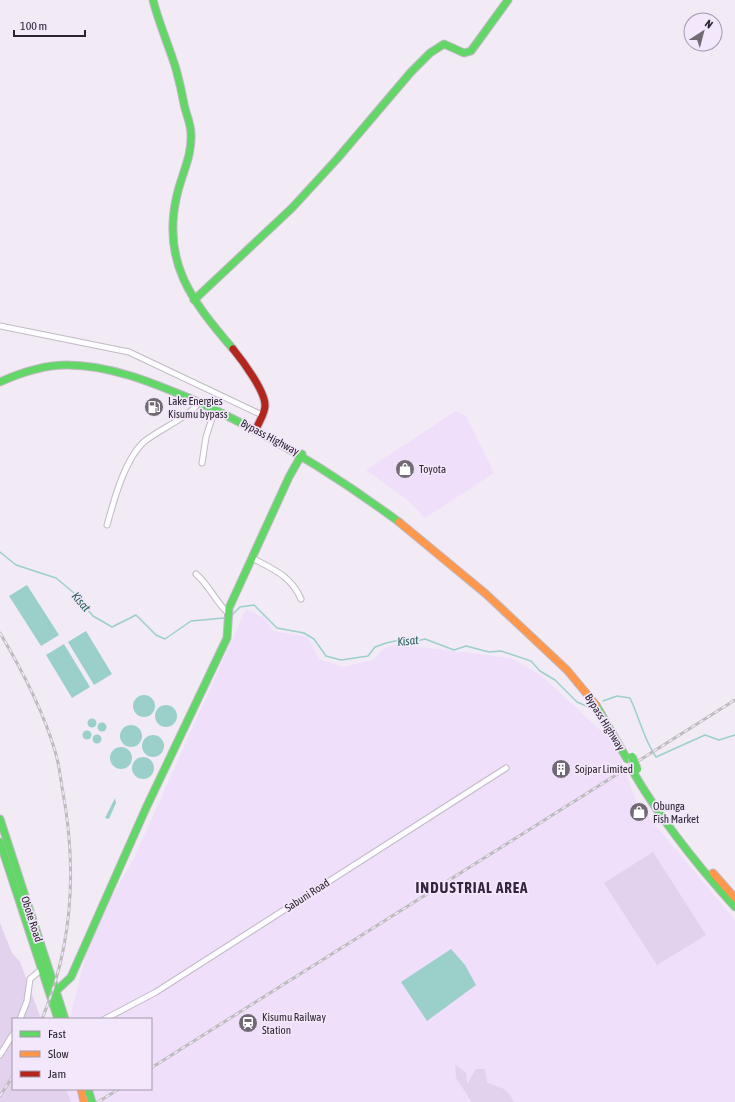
<svg xmlns="http://www.w3.org/2000/svg" width="735" height="1102" viewBox="0 0 735 1102" font-family="'Asap Condensed',sans-serif">
<rect width="100%" height="100%" fill="#f2ebf6"/>
<g fill="#efdffa">
<polygon points="456,411 466,416 494,473 425,518 409,501 366,470"/>
<polygon points="246,609 265,618 273,631 308,637 319,659 343,667 373,660 382,650 396,644 511,658 542,676 617,746 636,802 735,920 735,1102 29,1102 42,1089 151,1089 151,1019 70,1019 87,950 103,912 133,860"/>
</g>
<g fill="#e3d2ee">
<polygon points="653,852 706,935 657,965 604,883"/>
<polygon points="0,918 0,923 12,953 20,962 41,1019 13,1019 13,1089 66,1089 71,1102 0,1102"/>
<path d="M 455,1064 L 466,1073 L 467,1084 L 476,1069 L 485,1069 L 487,1082 C 501,1090 505,1084 514,1102 L 472,1102 L 456,1078 Z"/>
</g>
<g fill="#9bd0ca">
<polygon points="27,585 59,635 41,646 9,596"/>
<polygon points="86,631 112,674 94,685 68,642"/>
<polygon points="64,644 90,687 72,698 46,655"/>
<circle cx="144" cy="706" r="11"/>
<circle cx="166" cy="716" r="11"/>
<circle cx="92" cy="723" r="4.5"/>
<circle cx="102" cy="727" r="4.5"/>
<circle cx="131" cy="736" r="11"/>
<circle cx="87" cy="735" r="4.5"/>
<circle cx="97" cy="739" r="4.5"/>
<circle cx="153" cy="746" r="11"/>
<circle cx="121" cy="758" r="11"/>
<circle cx="143" cy="768" r="11"/>
<polygon points="115,798 116,803 109,819 105,818"/>
<polygon points="451,949 465,965 476,985 427,1021 401,982"/>
</g>
<g fill="none" stroke-linecap="round" stroke-linejoin="round">
<g stroke="#9bd0ca" stroke-width="1.5">
<polyline points="0,552 16,565 56,578 74,593 93,616 112,627 136,615 156,635 165,639 191,621 224,618"/>
<polyline points="232,615 240,607 254,605 277,628 304,633 314,639 326,656 341,660 368,656 375,647 386,643 400,640 412,642 425,639 454,650 466,646 489,652 501,651 531,661 540,671 555,680 577,702 589,707 592,706"/>
<path d="M 603,701 L 617,696 L 630,698 C 640,719 643,738 656,757 L 705,735 L 719,740 L 735,735"/>
</g>
<g stroke="#c1bac5" stroke-width="7">
<g id="street">
<polyline points="0,326 129,352 262,415"/>
<polyline points="202,463 206,437 215,409"/>
<path d="M 107,525 C 114,500 125,458 145,441 C 160,429 191,416 199,402"/>
<path d="M 252,558 C 273,569 291,576 301,599"/>
<path d="M 196,574 C 209,585 215,601 228,613"/>
<polyline points="20,1019 27,1001 30,979 42,969"/>
<polyline points="105,1019 156,992 506,768"/>
<polyline points="0,1055 13,1034"/>
</g>
</g>
<g stroke="#c1bac5" stroke-width="9">
<g id="fast">
<path d="M 153,0 C 159,24 169,46 176,69 C 179,80 182,93 184,104 C 186,114 191,124 191,134 C 192,157 182,173 177,195 C 161,262 192,301 233,349"/>
<polyline points="194,300 292,208 337,159 411,72 430,53 444,44 464,53 471,51 508,0"/>
<path d="M 0,382 C 22,372 43,365 67,365 C 109,365 151,382 189,398 C 264,431 333,473 399,522"/>
<polyline points="596,705 627,759"/>
<path d="M 632,770 C 661,820 696,864 735,907"/>
<polyline points="0,819 65,1019"/>
<polyline points="0,842 58,1019"/>
<polyline points="54,993 71,977 146,808 227,638 229,608 289,477 302,454"/>
<polyline points="88,1089 92,1102"/>
</g>
</g>
<g stroke="#c1bac5" stroke-width="9">
<g id="slow">
<polyline points="399,522 486,594 567,670 596,705"/>
<polyline points="713,873 735,898"/>
<polyline points="81,1089 84,1102"/>
</g>
</g>
<g stroke="#c1bac5" stroke-width="9">
<path id="jam" d="M 233,349 C 242,360 266,392 265,406 C 265,413 259,422 256,429"/>
</g>
<use href="#street" stroke="#fdfcfe" stroke-width="5"/>
<use href="#fast" stroke="#63d668" stroke-width="7"/>
<use href="#slow" stroke="#ff974d" stroke-width="7"/>
<use href="#jam" stroke="#b3261e" stroke-width="7"/>
<g stroke="#bcbbbd" stroke-width="3">
<g id="rail">
<path d="M 0,633 C 22,670 43,710 55,751 C 59,763 60,775 62,787 C 77,865 73,945 42,1019"/>
<polyline points="151,1068 735,700"/>
<polyline points="0,1096 13,1076"/>
<polyline points="98,1102 119,1089"/>
</g>
</g>
<use href="#rail" stroke="#f3e7fb" stroke-width="1.5" stroke-dasharray="4.5" stroke-linecap="butt"/>
<g stroke="#ccc8ce" stroke-width="10" stroke-linecap="butt">
<polyline id="fast-bridge" points="632,757 637,769"/>
</g>
<use href="#fast-bridge" stroke="#63d668" stroke-width="8"/>
</g>
<defs>
<g id="fuel-disc" transform="scale(1)"><circle r="9.5" fill="#716a75" stroke="#f3e7fb"/><path d="M-5.5-6h7V0h2V4h1.3V-2.5L3-4.5l.8-.8L6-3V5H2.5V1h-1V6h-7ZM-4.2-4.7v3.2H.2V-4.7Z" fill="#fff"/></g>
<g id="shop-disc" transform="scale(1)"><circle r="9.5" fill="#716a75" stroke="#f3e7fb"/><path d="M-5-2.5h2.3a2.7 3.5 0 0 1 5.4 0H5L5.5 6h-11ZM-1.5-2.5h3a1.5 2.3 0 0 0-3 0Z" fill="#fff"/></g>
<g id="building-disc" transform="scale(1)"><circle r="9.5" fill="#716a75" stroke="#f3e7fb"/><path d="M-4-6H4V6H1V3H-1V6H-4ZM-2.5-4.3h1.7v1.8h-1.7ZM.8-4.3h1.7v1.8H.8ZM-2.5-1h1.7V.8h-1.7ZM.8-1h1.7V.8H.8Z" fill="#fff"/></g>
<g id="station-disc" transform="scale(1)"><circle r="9.5" fill="#716a75" stroke="#f3e7fb"/><path d="M-3-6H3Q5-6 5-4V2Q5 4 3 4L4.5 6H3L1.5 4h-3L-3 6H-4.5L-3 4Q-5 4-5 2V-4Q-5-6-3-6ZM-3.5-4v3h7v-3ZM-3.5 1v1.5H-2V1ZM2 1v1.5H3.5V1Z" fill="#fff"/></g>
</defs>
<g fill-rule="evenodd">
<use href="#fuel-disc" x="154" y="407"/>
<use href="#shop-disc" x="405" y="469"/>
<use href="#building-disc" x="561" y="769"/>
<use href="#shop-disc" x="639" y="812"/>
<use href="#station-disc" x="248" y="1023"/>
</g>
<g text-anchor="middle" dominant-baseline="central" stroke-width="3.5" stroke-linejoin="round" paint-order="stroke">
<g font-size="11" fill="#2c2430" stroke="#f3e7fb" text-anchor="start">
<text x="168" y="401">Lake Energies<tspan x="168" dy="13">Kisumu bypass</tspan></text>
<text x="419" y="469">Toyota</text>
<text x="575" y="769">Sojpar Limited</text>
<text x="653" y="806">Obunga<tspan x="653" dy="13">Fish Market</tspan></text>
<text x="262" y="1017">Kisumu Railway<tspan x="262" dy="13">Station</tspan></text>
</g>
<g font-size="11" fill="#2c2430" stroke="#f3e7fb">
<text transform="translate(270 437) rotate(28)">Bypass Highway</text>
<text transform="translate(605 722) rotate(58)">Bypass Highway</text>
<text transform="translate(307 895) rotate(-33)">Sabuni Road</text>
<text transform="translate(32 919) rotate(72)">Obote Road</text>
</g>
<g font-size="12" font-style="italic" fill="#236259" stroke="#f3e7fb">
<text transform="translate(81 602) rotate(49)">Kisat</text>
<text transform="translate(408 641) rotate(-6)">Kisat</text>
</g>
<g font-size="15" font-weight="bold" letter-spacing="1" fill="#35253e" stroke="#f3e7fb">
<text x="472" y="887">INDUSTRIAL AREA</text>
</g>
</g>
<rect x="12" y="1018" width="140" height="72" fill="#f3e7fb" stroke="#a399aa"/>
<rect x="20" y="1031" width="20" height="6" fill="#63d668" stroke="#a399aa"/>
<text x="48" y="1038" font-size="12" fill="#2c2430">Fast</text>
<rect x="20" y="1051" width="20" height="6" fill="#ff974d" stroke="#a399aa"/>
<text x="48" y="1058" font-size="12" fill="#2c2430">Slow</text>
<rect x="20" y="1071" width="20" height="6" fill="#b3261e" stroke="#a399aa"/>
<text x="48" y="1078" font-size="12" fill="#2c2430">Jam</text>
<g transform="translate(703 32) rotate(36)"><circle r="19" fill="#f3e7fb" stroke="#a399aa"/>
<path d="M0-3L7 15L0 10L-7 15Z" fill="#716a75"/>
<text y="-6" font-size="11" font-weight="bold" text-anchor="middle" fill="#2c2430">N</text>
</g>
<path d="M14 30v6h71v-6" fill="none" stroke="#2c2430" stroke-width="2"/>
<text x="20" y="30" font-size="12" fill="#2c2430" stroke="#f3e7fb" stroke-width="3" paint-order="stroke">100 m</text>
</svg>
